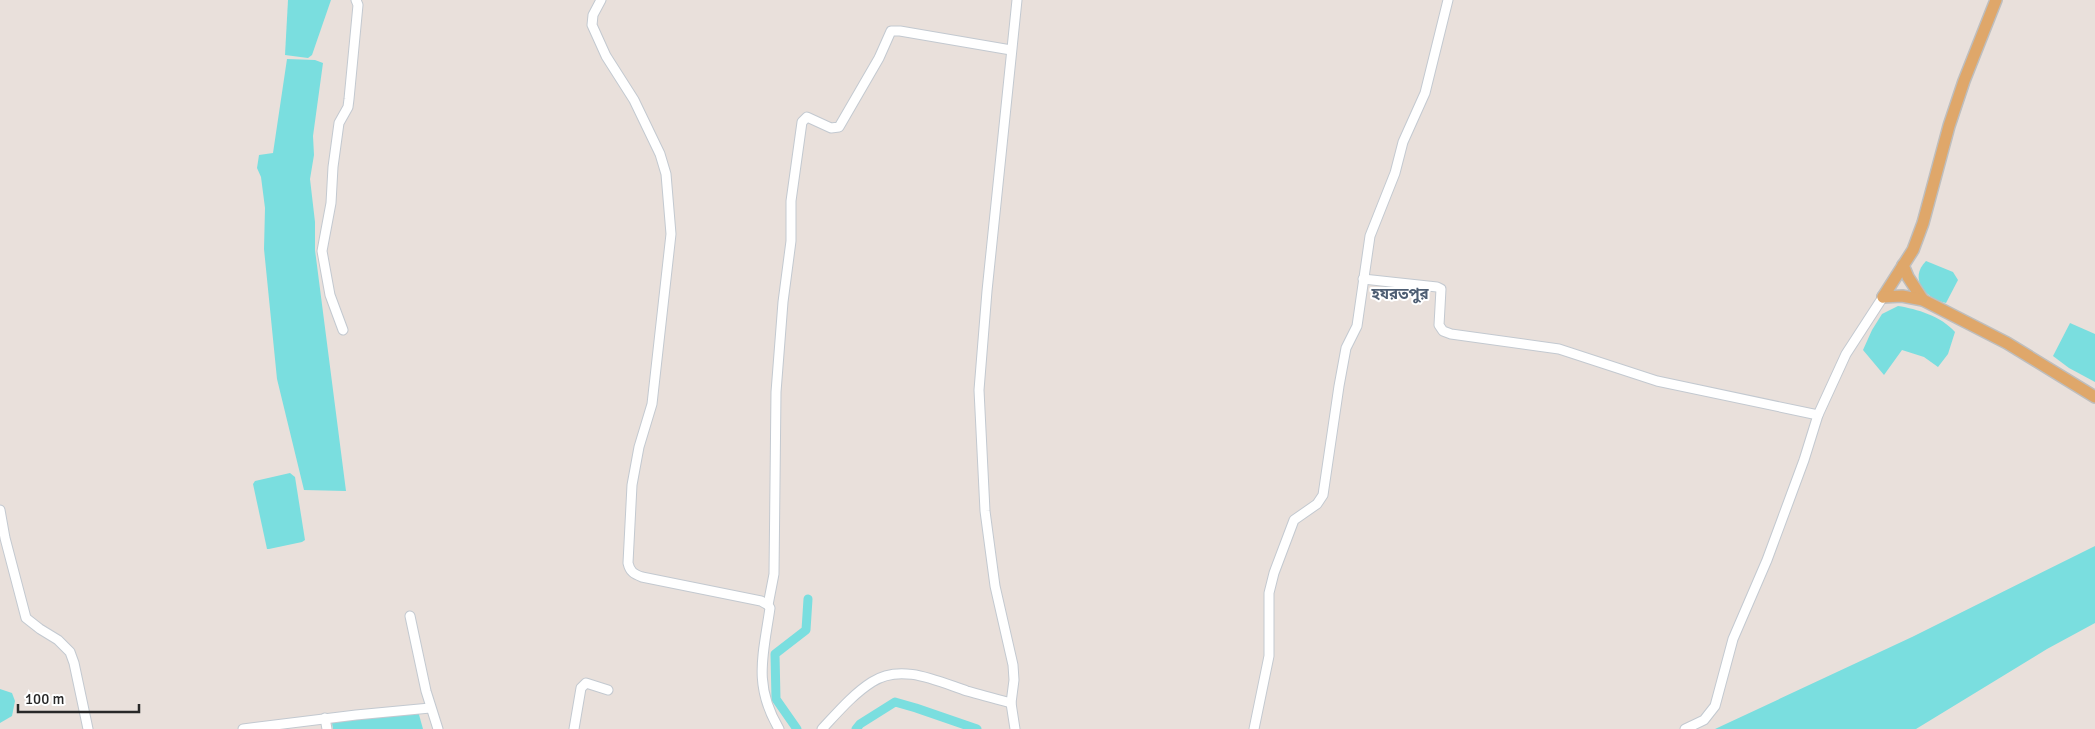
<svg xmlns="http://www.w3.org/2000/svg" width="2095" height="729" viewBox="0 0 2095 729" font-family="Signika,'Noto Sans Bengali',sans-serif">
<rect width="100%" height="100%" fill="#e9e0db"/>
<g fill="#7adedf">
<polygon points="288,0 331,0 312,55 308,58 285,55"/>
<polygon points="287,59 315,60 323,63 313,136 314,155 310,179 315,222 315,250 346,491 304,490 277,379 264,249 265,208 261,177 257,168 259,155 273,153"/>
<path d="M 1926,261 L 1953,272 L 1958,280 L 1946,303 C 1926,299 1908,279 1926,261 Z"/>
<path d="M 1898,306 C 1917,309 1941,316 1955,332 L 1948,354 L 1938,367 L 1924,357 L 1902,350 L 1884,375 L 1863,350 L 1872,330 L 1882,314 Z"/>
<polygon points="2070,323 2095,334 2095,382 2069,368 2053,356"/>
<polygon points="290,473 295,477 305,540 302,542 269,549 267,549 253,484 255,481"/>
<polygon points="2095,546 2095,623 2047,649 1916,729 1715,729 1912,637"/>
<polygon points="0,689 12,693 15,701 12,716 0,723"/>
<polygon points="418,711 423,729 333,729 332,723"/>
</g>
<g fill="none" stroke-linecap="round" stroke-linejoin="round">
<g stroke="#7adedf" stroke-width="9">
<polyline points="797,729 776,699 775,654 806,630 808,599"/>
<polyline points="856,729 860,724 895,702 916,708 977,729"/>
</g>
<g stroke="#c3c9d0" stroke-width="11">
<g id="minor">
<path d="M 601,0 L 593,15 L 592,25 L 606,56 L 634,100 L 660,154 L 666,174 L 671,234 L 652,404 L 639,447 L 632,485 L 628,563 C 630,572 634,574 642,577 L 761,601 L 768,605 L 770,608 C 763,656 753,685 779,729"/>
<polyline points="1363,279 1437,287 1441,289 1439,325 1443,331 1451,334 1559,349 1657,381 1818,415"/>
<polyline points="343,330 330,295 322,251 331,203 333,167 339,123 348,107 349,99 358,5 356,0"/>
<polyline points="0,510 5,538 26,618 40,629 58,640 70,652 74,663 88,729"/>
<polyline points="768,605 774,574 776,392 783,302 791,241 791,201 802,122 807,117 831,128 839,127 879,58 891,31 900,31 1011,50"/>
<polyline points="410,616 426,691 438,729"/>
<polyline points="325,718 327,729"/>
<polyline points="243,729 356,715 430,708"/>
<polyline points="574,729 581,688 586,683 608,690"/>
<path d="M 822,729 C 837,713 853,694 872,682 C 901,663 937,681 967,691 C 981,695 996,699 1011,703"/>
<polyline points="1015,729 1011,703 1014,680 1013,665 995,586 985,511 979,390 987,291 1017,0"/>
<polyline points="1254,729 1269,656 1269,593 1274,573 1294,520 1317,504 1323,495 1339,386 1346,348 1357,326 1370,236 1395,173 1403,142 1425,93 1448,0"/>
<polyline points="1685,729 1704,720 1715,706 1733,639 1767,560 1804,460 1818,415 1846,354 1883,297"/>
</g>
</g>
<g stroke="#bebebe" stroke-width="14">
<g id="major">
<polyline points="1903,265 1908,277 1923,300"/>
<polyline points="1883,297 1913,250 1923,223 1949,126 1964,81 1996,0"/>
<polyline points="1883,297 1902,296 1923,300 2007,343 2095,397"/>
</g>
</g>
<use href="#minor" stroke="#fff" stroke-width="9"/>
<use href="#major" stroke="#dfa76a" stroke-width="11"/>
</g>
<g text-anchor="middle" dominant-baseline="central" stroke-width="4" stroke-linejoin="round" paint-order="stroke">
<g font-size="15" font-weight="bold" fill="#4e5e73" stroke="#fff">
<text x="1400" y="294">হযরতপুর</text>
</g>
</g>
<path d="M18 704v8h121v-8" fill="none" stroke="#282828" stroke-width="2.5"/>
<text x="25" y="704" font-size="15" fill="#282828" stroke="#ffffff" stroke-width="4" paint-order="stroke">100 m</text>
</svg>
